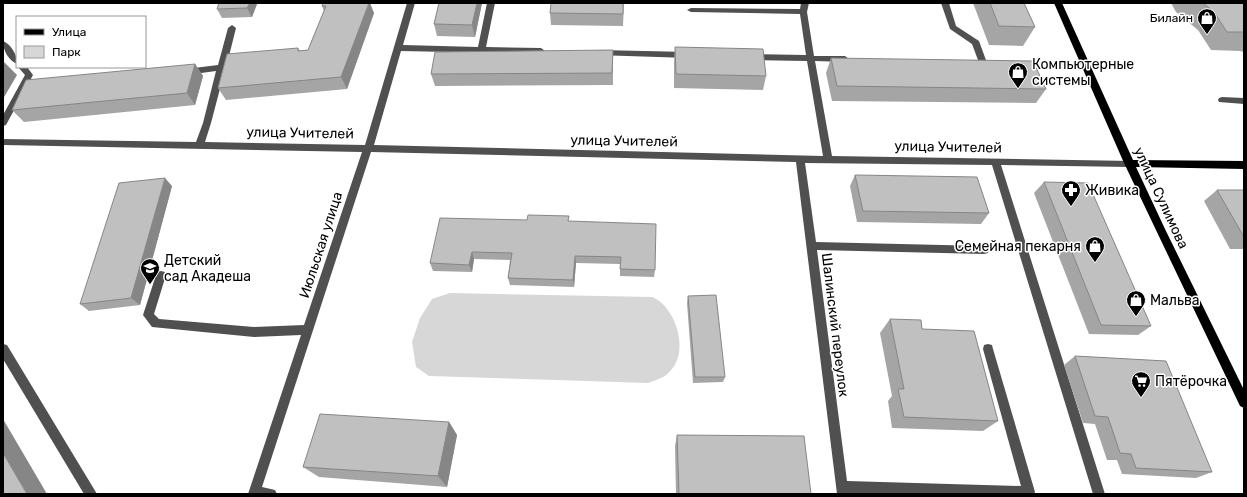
<svg xmlns="http://www.w3.org/2000/svg" width="1247" height="497" viewBox="0 0 1247 497" font-family="Rubik,sans-serif">
<rect width="100%" height="100%" fill="#fff"/>
<path fill="#d7d7d7" d="M 450,293 L 653,297 C 658,300 664,304 667,309 C 681,327 687,360 665,376 C 660,379 653,381 648,383 L 429,376 L 416,367 L 412,342 L 420,318 L 432,299 Z"/>
<g fill="none" stroke-linecap="round" stroke-linejoin="round">
<g fill="#505050" fill-rule="evenodd">
<polygon points="407,3 415,3 403,45 478,47 487,3 495,3 486,47 541,48 545,51 541,54 401,51 374,145 823,156 807,61 751,60 747,57 751,54 806,55 800,14 691,12 687,10 691,8 800,9 801,3 809,3 807,12 814,56 845,56 849,59 845,62 815,61 832,156 1132,161 1134,163 1132,165 1129,167 1001,165 1105,494 1093,494 992,165 805,163 816,242 984,246 988,247 989,250 988,253 984,254 817,250 847,481 1021,486 983,349 984,345 988,344 992,345 993,349 1035,492 1034,494 837,494 796,162 371,152 262,487 275,490 277,494 248,494 301,335 254,337 152,327 143,315 156,275 157,272 161,271 165,272 166,275 154,314 159,319 254,327 304,325 362,152 3,145 3,139 196,142 203,123 216,71 186,75 182,72 186,69 218,65 228,28 232,25 236,28 229,56 239,55 243,58 239,61 227,62 211,123 205,142 365,145"/>
<polygon points="941,3 949,3 956,26 979,41 987,63 986,65 970,64 970,60 978,60 972,44 950,29"/>
<path d="M 3,41 C 12,45 17,55 17,64 C 8,60 3,50 3,41 Z"/>
<polygon points="599,50 689,52 693,55 689,58 596,55 596,51"/>
<polygon points="18,67 27,67 33,75 6,125 3,126 3,115 25,75"/>
<polygon points="1222,97 1244,98 1244,104 1219,102 1218,100 1219,98"/>
<polygon points="3,344 7,345 97,494 84,494 3,359"/>
</g>
<polygon fill="#000" fill-rule="evenodd" points="1054,3 1062,3 1133,160 1244,161 1244,169 1136,167 1165,229 1244,390 1244,408 1240,406 1124,163"/>
</g>
<g fill="#a5a5a5">
<polygon points="323,3 374,13 347,89 226,100 218,88 298,48 300,51 308,50 324,11 322,6"/>
<polygon points="439,3 482,3 475,37 437,36 434,24"/>
<polygon points="624,3 623,26 551,25 550,13"/>
<polygon points="973,3 1024,3 1035,27 1023,46 989,45"/>
<polygon points="1171,3 1244,3 1244,52 1240,51 1211,50 1198,30 1176,12"/>
<polygon points="257,4 252,17 222,18 217,9"/>
<polygon points="675,47 766,76 763,90 674,88 674,62"/>
<polygon points="613,50 613,85 435,86 431,74"/>
<polygon points="831,58 1046,89 1036,103 832,101 826,73"/>
<polygon points="195,64 203,76 195,105 24,122 12,110"/>
<polygon points="855,175 989,213 981,224 857,222 850,186"/>
<polygon points="1044,182 1151,326 1138,335 1089,334 1034,193"/>
<polygon points="172,186 140,305 89,311 80,304"/>
<polygon points="1217,190 1244,190 1244,249 1230,249 1204,201"/>
<polygon points="569,221 655,270 654,277 620,276 620,264 576,263 574,287 510,285 508,278 510,260 474,259 472,272 433,271 430,263"/>
<polygon points="688,296 725,377 723,382 693,383 687,303"/>
<polygon points="890,319 922,329 998,421 983,431 892,428 888,401 892,396 880,333"/>
<polygon points="1075,356 1212,472 1196,478 1122,474 1117,460 1107,460 1095,424 1083,423 1064,365"/>
<polygon points="449,422 457,435 447,487 319,477 303,467"/>
<polygon points="677,435 811,494 676,494 675,446"/>
</g>
<g fill="#868686">
<polygon points="250,3 257,3 257,4 252,17 247,8"/>
<polygon points="369,3 370,3 374,13 347,89 341,77"/>
<polygon points="477,3 482,3 475,37 472,25"/>
<polygon points="3,61 17,75 3,99"/>
<polygon points="195,64 203,76 195,105 187,93"/>
<polygon points="165,178 172,186 140,305 131,298"/>
<polygon points="472,252 474,259 472,272 469,265"/>
<polygon points="575,256 576,263 574,287 573,280"/>
<polygon points="3,419 47,494 27,494 3,453"/>
<polygon points="449,422 457,435 447,487 438,476"/>
</g>
<g fill="#c0c0c0" stroke="#868686">
<polygon points="219,3 250,3 247,8 217,9"/>
<polygon points="323,3 369,3 341,77 218,88 227,54 298,48 298,51 308,50 326,6 322,6"/>
<polygon points="439,3 477,3 472,25 434,24"/>
<polygon points="551,3 623,3 623,14 550,13"/>
<polygon points="990,3 1024,3 1035,27 999,26"/>
<polygon points="1203,3 1244,3 1244,32 1227,32 1214,12"/>
<polygon points="675,47 763,49 766,76 676,74"/>
<polygon points="613,50 612,73 431,74 435,52"/>
<polygon points="831,58 1033,61 1046,89 837,86"/>
<polygon points="195,64 187,93 12,110 26,80"/>
<polygon points="855,175 977,177 989,213 863,211"/>
<polygon points="165,178 131,298 80,304 119,183"/>
<polygon points="1044,182 1088,183 1151,326 1101,325"/>
<polygon points="1217,190 1244,190 1244,237"/>
<polygon points="528,215 569,216 568,221 656,224 655,270 620,269 621,257 575,256 573,280 508,278 512,253 472,252 469,265 430,263 440,218 527,220"/>
<polygon points="716,295 725,377 695,377 688,296"/>
<polygon points="890,319 921,320 922,329 974,331 998,421 904,417 898,389 904,389"/>
<polygon points="1075,356 1166,361 1212,472 1136,468 1131,454 1120,453 1108,417 1095,416"/>
<polygon points="320,414 449,422 438,476 303,467"/>
<polygon points="677,435 804,436 811,494 679,494"/>
<polygon points="3,453 27,494 3,494"/>
</g>
<defs>
<g id="shop-pin" transform="scale(1)"><path d="M0 17L-7.5 6A9.5 9.5 0 1 1 7.5 6Z" fill="#000" stroke="#fff"/><path d="M-5-2.5h2.3a2.7 3.5 0 0 1 5.4 0H5L5.5 6h-11ZM-1.5-2.5h3a1.5 2.3 0 0 0-3 0Z" fill="#fff"/></g>
<g id="pharmacy-pin" transform="scale(1)"><path d="M0 17L-7.5 6A9.5 9.5 0 1 1 7.5 6Z" fill="#000" stroke="#fff"/><path d="M-2-6h4v4h4v4h-4v4h-4v-4h-4v-4h4Z" fill="#fff"/></g>
<g id="school-pin" transform="scale(1)"><path d="M0 17L-7.5 6A9.5 9.5 0 1 1 7.5 6Z" fill="#000" stroke="#fff"/><path d="M0-5L7-2L0 1L-7-2ZM-4 1L0 2.5L4 1V4Q0 6-4 4Z" fill="#fff"/></g>
<g id="supermarket-pin" transform="scale(1)"><path d="M0 17L-7.5 6A9.5 9.5 0 1 1 7.5 6Z" fill="#000" stroke="#fff"/><path d="M-6-5.5h2.5l.6 2H6L4.5 2H-2.5L-4.4-4H-6ZM-1.5 3.2a1.3 1.3 0 1 0 .1 0ZM3 3.2a1.3 1.3 0 1 0 .1 0Z" fill="#fff"/></g>
</defs>
<g fill-rule="evenodd">
<use href="#shop-pin" x="1207" y="18"/>
<use href="#shop-pin" x="1018" y="72"/>
<use href="#pharmacy-pin" x="1071" y="190"/>
<use href="#shop-pin" x="1095" y="246"/>
<use href="#school-pin" x="150" y="268"/>
<use href="#shop-pin" x="1136" y="300"/>
<use href="#supermarket-pin" x="1141" y="381"/>
</g>
<g text-anchor="middle" dominant-baseline="central" stroke-width="3" stroke-linejoin="round" paint-order="stroke">
<g font-size="12" fill="#000" stroke="#fff" text-anchor="end">
<text x="1193" y="18">Билайн</text>
</g>
<g font-size="14" fill="#000" stroke="#fff" text-anchor="start">
<text x="1032" y="64">Компьютерные<tspan x="1032" dy="16">системы</tspan></text>
<text x="1085" y="190">Живика</text>
<text x="1081" y="246" text-anchor="end">Семейная пекарня</text>
<text x="164" y="260">Детский<tspan x="164" dy="16">сад Акадеша</tspan></text>
<text x="1150" y="300">Мальва</text>
<text x="1155" y="381">Пятёрочка</text>
</g>
<g font-size="14" fill="#000" stroke="#fff">
<text transform="translate(300 133) rotate(1)">улица Учителей</text>
<text transform="translate(624 141) rotate(1)">улица Учителей</text>
<text transform="translate(948 147) rotate(1)">улица Учителей</text>
<text transform="translate(1161 198) rotate(65)">улица Сулимова</text>
<text transform="translate(321 245) rotate(-72)">Июльская улица</text>
<text transform="translate(835 325) rotate(83)">Шалинский переулок</text>
</g>
</g>
<rect width="1247" height="497" fill="none" stroke="#000000" stroke-width="8"/>
<rect x="16" y="16" width="130" height="52" fill="#ffffff" stroke="#999999"/>
<rect x="24" y="29" width="20" height="6" fill="#000000" stroke="#999999"/>
<text x="52" y="36" font-size="12" fill="#000000">Улица</text>
<rect x="24" y="46" width="20" height="12" fill="#d7d7d7" stroke="#999999"/>
<text x="52" y="56" font-size="12" fill="#000000">Парк</text>
</svg>
